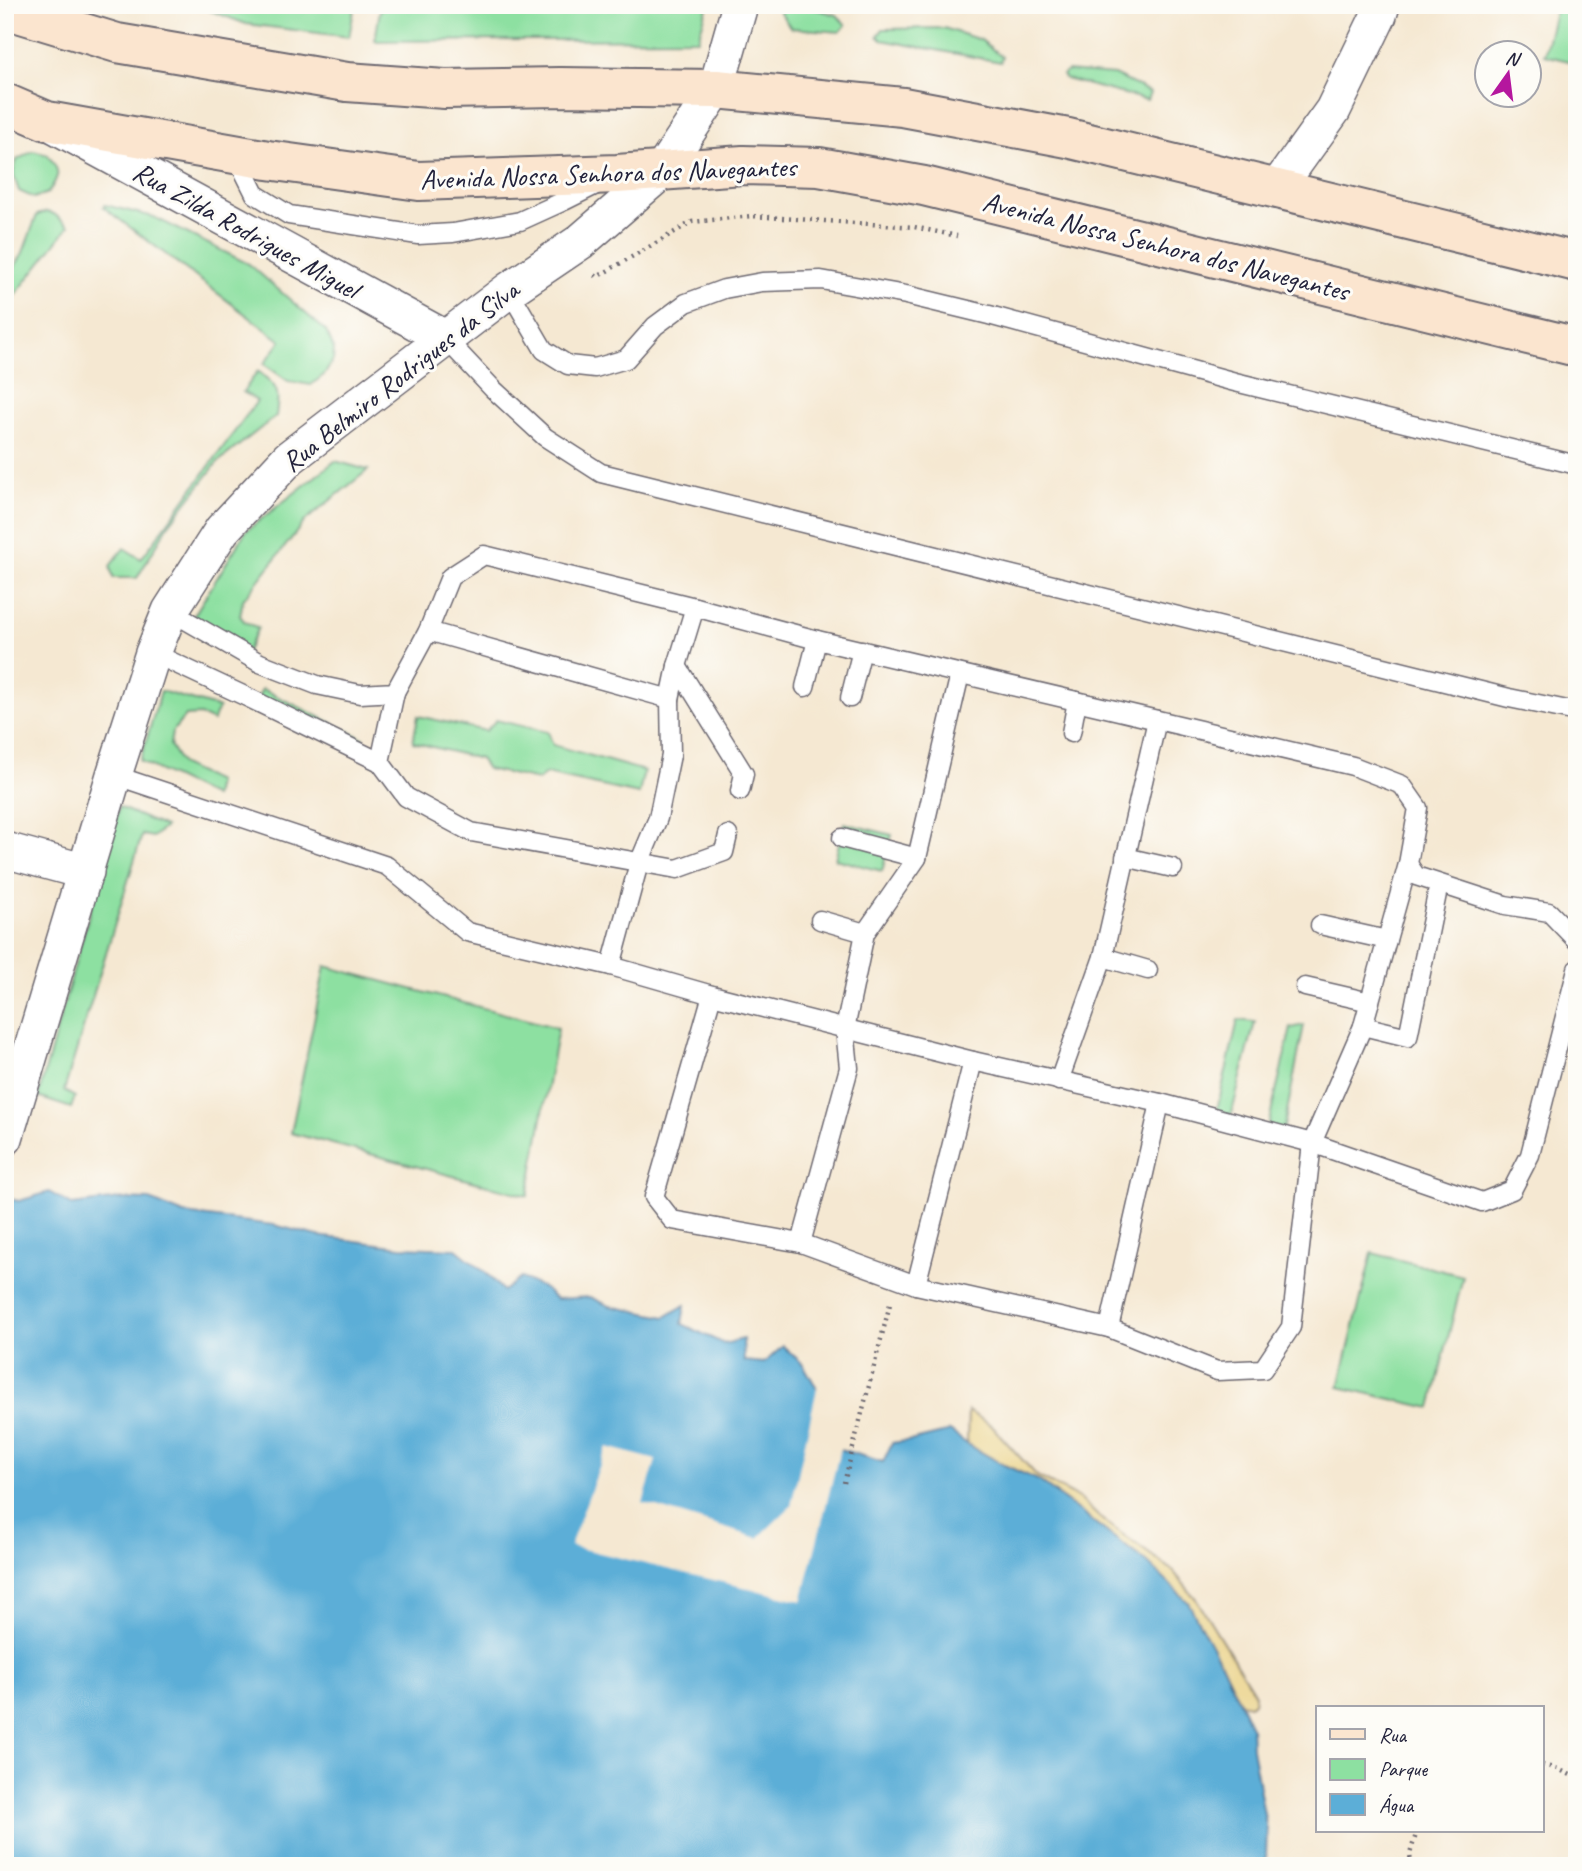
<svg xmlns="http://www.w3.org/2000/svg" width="1582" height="1871" viewBox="0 0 1582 1871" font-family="Caveat,sans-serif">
<rect width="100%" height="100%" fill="#fdfcf7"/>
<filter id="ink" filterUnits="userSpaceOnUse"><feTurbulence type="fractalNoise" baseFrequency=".0143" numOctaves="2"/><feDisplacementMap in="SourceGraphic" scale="14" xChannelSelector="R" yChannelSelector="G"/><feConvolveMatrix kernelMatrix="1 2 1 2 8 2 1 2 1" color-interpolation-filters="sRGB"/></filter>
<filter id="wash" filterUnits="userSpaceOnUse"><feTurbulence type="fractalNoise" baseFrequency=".00686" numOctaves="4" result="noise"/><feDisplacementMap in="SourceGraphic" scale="28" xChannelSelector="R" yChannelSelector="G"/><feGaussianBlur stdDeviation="1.57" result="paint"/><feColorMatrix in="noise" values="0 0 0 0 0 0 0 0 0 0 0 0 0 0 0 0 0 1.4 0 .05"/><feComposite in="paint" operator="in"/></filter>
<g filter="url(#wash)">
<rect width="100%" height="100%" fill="#f5e8d2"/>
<g fill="#8de0a1" stroke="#58816e" stroke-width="2">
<polygon points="195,5 355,5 349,37 246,24"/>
<polygon points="387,5 708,5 698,39 375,41 380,10"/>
<polygon points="780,5 801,5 837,15 846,25 840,32 791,28 779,11"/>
<polygon points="1557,5 1577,5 1577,63 1544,55"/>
<polygon points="944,28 981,40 1002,57 1001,62 882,40 878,36 883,29"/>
<polygon points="1067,71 1114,75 1150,92 1147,100 1066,79 1063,75"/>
<path d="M 33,151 L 48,155 C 61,172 60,175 48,193 L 34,198 L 19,191 L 13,173 L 17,160 Z"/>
<polygon points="105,205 154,217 249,264 326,331 334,349 333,360 325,374 311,385 288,381 264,364 281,341 103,207"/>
<polygon points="46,212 54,214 69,226 5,308 5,282 22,255 37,215"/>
<path d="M 258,371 C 278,388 280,389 276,416 L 218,462 L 168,526 L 137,578 L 113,578 L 110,566 L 124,548 L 141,559 L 257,401 L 243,392 Z"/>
<polygon points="335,461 368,470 306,520 243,600 240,616 245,622 258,628 246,653 193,617 246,531"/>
<polygon points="262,689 363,738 362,745 256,701"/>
<polygon points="161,691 219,708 213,721 200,715 185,716 172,732 170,745 182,765 217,782 214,797 140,761"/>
<polygon points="418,716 486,731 496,720 548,732 553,745 644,771 639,794 546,774 538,780 487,769 480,759 413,742"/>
<polygon points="119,807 165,827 153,837 142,835 64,1091 75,1097 71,1108 38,1097"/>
<polygon points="844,823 892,835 882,871 835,859"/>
<polygon points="325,966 558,1028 528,1196 291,1133"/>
<polygon points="1238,1020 1255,1022 1230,1120 1216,1114"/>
<polygon points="1304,1025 1283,1132 1267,1130 1291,1028"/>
<polygon points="1372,1253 1463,1276 1431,1408 1339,1387"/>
</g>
<polygon fill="#eeda9e" stroke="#887e6c" stroke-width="2" points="968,1411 991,1425 1037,1476 1079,1498 1100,1518 1173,1571 1197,1600 1255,1694 1254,1702 1249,1705 1240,1703 1221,1663 1149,1564 1038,1480 1004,1465 967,1444"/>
<polygon fill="#5caed7" stroke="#3f6889" stroke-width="2" points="49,1192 72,1205 119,1199 150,1200 184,1214 274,1225 318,1236 401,1247 456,1249 486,1273 503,1291 521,1278 542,1287 556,1299 590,1297 610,1306 665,1317 685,1305 682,1324 724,1344 743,1339 744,1361 764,1363 783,1346 803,1364 840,1429 833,1447 883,1462 892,1443 914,1440 950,1431 967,1444 1004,1465 1038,1480 1149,1564 1188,1602 1221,1663 1251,1727 1252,1748 1267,1830 1266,1856 1263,1866 5,1866 5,1198 19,1201"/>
<polygon fill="#f5e8d2" points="818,1384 843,1429 837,1444 841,1446 802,1601 570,1546 607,1447 656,1460 643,1503 758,1538 791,1506"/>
</g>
<g filter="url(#ink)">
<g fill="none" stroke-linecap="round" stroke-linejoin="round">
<g stroke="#6c6770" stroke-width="21">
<g id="lane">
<polyline points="235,154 255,194 289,215 418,235 453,233 520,221 564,201 596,185"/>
<polyline points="509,290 544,350 568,365 595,368 626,359 655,326 686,303 724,289 762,282 821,280 906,295 989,315 1235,382 1577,465"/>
<polyline points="445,338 493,389 545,437 601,473 1509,698 1577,712"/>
<polyline points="170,611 260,663 317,685 360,694 395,692 428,631 450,577 484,555 695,607 817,640 1353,766 1402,785 1418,808 1408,864 1416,876 1505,905 1549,912 1577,941"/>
<polyline points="428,631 670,699"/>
<polyline points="153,653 247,697 380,762 406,797 471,832 677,869 724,852 728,835"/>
<polyline points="677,666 744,774 740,791"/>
<polyline points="805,687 817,640"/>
<polyline points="850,698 862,650"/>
<polyline points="1071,733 1077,701"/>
<polyline points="380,762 395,692"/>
<polyline points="114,775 387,866 467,932 611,966 712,995 973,1061 1160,1103 1312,1143 1482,1202 1512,1190 1530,1155 1577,969"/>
<polyline points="842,838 917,858"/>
<polyline points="1125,857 1173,868"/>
<polyline points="820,920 865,933"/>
<polyline points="1320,925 1387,940"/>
<polyline points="1103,957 1148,970"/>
<polyline points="611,966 639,863 658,818 671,755 670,699 677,666 695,607"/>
<polyline points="1305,987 1370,1002"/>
<polyline points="712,995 654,1197 672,1220 801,1243 916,1285 1109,1328 1217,1371 1263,1369 1291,1327 1312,1143 1363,1026 1408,864"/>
<polyline points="1363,1026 1408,1037 1439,884"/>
<polyline points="1059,1081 1103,957 1157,720"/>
<polyline points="801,1243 849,1068 845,1029 865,933 917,858 960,674"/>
<polyline points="916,1285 973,1061"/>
<polyline points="1109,1328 1160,1103"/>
</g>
</g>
<g stroke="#6c6770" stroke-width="38">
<g id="street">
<polyline points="56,126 445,338"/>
<polyline points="1277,188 1333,110 1379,15 1382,5"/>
<polyline points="5,850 86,872"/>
<polyline points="5,1138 114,775 153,653 170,611 222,530 289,458 509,290 580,242 661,172 716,89 740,5"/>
</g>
</g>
<g stroke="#6c6770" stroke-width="42">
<g id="secondary">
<polyline points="5,9 117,43 347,82 445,89 560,87 716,89 903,107 1068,138 1577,262"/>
<polyline points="5,103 47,121 268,160 419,181 617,174 743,165 819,167 924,186 1577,347"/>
</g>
</g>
<g stroke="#6c6770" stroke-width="4.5" stroke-dasharray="2 5" stroke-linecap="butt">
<polyline points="595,275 597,277 692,222 752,216 914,227 957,236"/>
<polyline points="844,1483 890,1304"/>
<polyline points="1542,1765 1558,1769 1577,1778"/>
<polyline points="1411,1866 1410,1854 1417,1831"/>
</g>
<use href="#lane" stroke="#fff" stroke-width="18"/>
<use href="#street" stroke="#fff" stroke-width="35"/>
<use href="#secondary" stroke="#fbe5cf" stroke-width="38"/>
</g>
</g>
<g text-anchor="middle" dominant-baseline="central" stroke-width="6" stroke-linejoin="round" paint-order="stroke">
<g font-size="28" fill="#22223b" stroke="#fdfcf7">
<text transform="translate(608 173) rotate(-2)">Avenida Nossa Senhora dos Navegantes</text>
<text transform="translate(246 230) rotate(29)">Rua Zilda Rodrigues Miguel</text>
<text transform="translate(1166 246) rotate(14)">Avenida Nossa Senhora dos Navegantes</text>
<text transform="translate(400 376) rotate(-38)">Rua Belmiro Rodrigues da Silva</text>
</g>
</g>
<rect width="1582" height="1871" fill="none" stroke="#fdfcf7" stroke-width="28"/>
<rect x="1316" y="1706" width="228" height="126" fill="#fdfcf7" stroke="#a5a5ac" stroke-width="2"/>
<rect x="1330" y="1729" width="35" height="10" fill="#fbe5cf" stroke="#a5a5ac" stroke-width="2"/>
<text x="1379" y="1742" font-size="21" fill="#22223b">Rua</text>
<rect x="1330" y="1759" width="35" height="21" fill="#8de0a1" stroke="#a5a5ac" stroke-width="2"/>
<text x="1379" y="1776" font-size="21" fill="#22223b">Parque</text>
<rect x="1330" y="1794" width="35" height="21" fill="#5caed7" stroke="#a5a5ac" stroke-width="2"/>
<text x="1379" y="1812" font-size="21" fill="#22223b">Água</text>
<g transform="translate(1508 74) rotate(14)"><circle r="33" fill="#fdfcf7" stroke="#a5a5ac" stroke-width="2"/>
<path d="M0-5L12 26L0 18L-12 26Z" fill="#b5179e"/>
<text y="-10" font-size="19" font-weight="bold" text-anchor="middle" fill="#22223b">N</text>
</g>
</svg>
